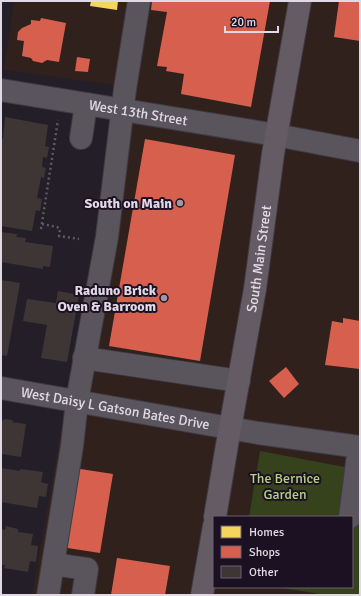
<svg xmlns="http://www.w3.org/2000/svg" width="361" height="596" viewBox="0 0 361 596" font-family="Signika,sans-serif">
<rect width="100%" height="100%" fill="#241e28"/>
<path fill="#31211d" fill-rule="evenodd" d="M 14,1 L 360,1 L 360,595 L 32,595 L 107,167 L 114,85 L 4,70 ZM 214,517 L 352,517 L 352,587 L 214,587 Z"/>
<polygon fill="#35421b" points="260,451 360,470 359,595 326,595 277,587 352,587 352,517 249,517"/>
<polygon fill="#f6d55c" points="91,1 118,1 117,10 90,6"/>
<g fill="#d6604d">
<polygon points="152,1 270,1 251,107 181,94 184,74 166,71 167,67 157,66 167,12 151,10"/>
<polygon points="339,1 360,1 360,41 334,37"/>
<polygon points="41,18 66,23 59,62 47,60 42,63 33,61 31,58 22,56 24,41 17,40 18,32 22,28 31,24 31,20 40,21"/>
<polygon points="77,57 90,59 88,72 75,71"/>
<polygon points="145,139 235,155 200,361 109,346"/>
<polygon points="343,318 360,321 360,369 325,365 332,321 343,323"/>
<polygon points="286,367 299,384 284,398 269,381"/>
<polygon points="74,468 113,474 100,553 61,547"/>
<polygon points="117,558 170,566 165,595 111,595"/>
</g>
<g fill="#3e3635">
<polygon points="5,117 48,125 45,146 49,147 47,158 43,157 42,167 46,168 44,178 41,177 37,198 42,199 40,211 36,210 32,231 1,226 1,138 3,139"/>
<polygon points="1,232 17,234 16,237 26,238 25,242 53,246 50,267 43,266 43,269 1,262"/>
<polygon points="1,280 20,283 7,356 1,355"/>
<polygon points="58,291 79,295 67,362 41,358 47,325 23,321 27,299 56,303"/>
<polygon points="4,419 13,420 12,422 26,424 21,457 1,454 1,420 4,420"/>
<polygon points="1,468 20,471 20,469 43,472 41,482 48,484 46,497 39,496 37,508 1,502"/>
<polygon points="6,526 18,529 18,532 33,534 31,545 38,546 36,562 30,561 28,572 4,568 5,565 1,565 1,529 5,530"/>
</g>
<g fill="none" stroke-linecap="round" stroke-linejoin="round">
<g stroke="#3f3b43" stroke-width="24">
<g id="minor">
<path id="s1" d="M 1,90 L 276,135 L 360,151"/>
<polyline points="81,138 86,104"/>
<polyline points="84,358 239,381"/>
<path id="s2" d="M 1,388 L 258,433 L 360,447"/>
<polyline points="350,517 359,447"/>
<polyline points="53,564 87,569 83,595"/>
<polyline points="48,595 72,446 77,401 107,237 125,89 139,1"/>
</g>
</g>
<g stroke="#3f3b43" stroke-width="24">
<g id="major">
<path id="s3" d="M 215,517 L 227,445 L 255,289 L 273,154 L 300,1"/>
<polyline points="202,595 214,526"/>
</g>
</g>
<g stroke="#5f5a62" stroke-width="2.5" stroke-dasharray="2 3" stroke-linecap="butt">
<polyline points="42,224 57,227 60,229 59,236 79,239"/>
<polyline points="41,229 58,120"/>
</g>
<use href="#minor" stroke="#5a555d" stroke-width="22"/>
<use href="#major" stroke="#655b64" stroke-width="22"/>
</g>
<g fill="#9f98a4" stroke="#1c1122" stroke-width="1.5">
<circle cx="180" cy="203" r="4"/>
<circle cx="164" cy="298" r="4"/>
</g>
<g text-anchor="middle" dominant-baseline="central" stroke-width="4" stroke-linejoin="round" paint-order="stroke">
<g font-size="14" fill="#e1dae6" stroke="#1c1122">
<text stroke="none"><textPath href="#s1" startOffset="139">West 13th Street</textPath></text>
<text stroke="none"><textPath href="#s3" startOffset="262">South Main Street</textPath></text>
<text stroke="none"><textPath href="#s2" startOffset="116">West Daisy L Gatson Bates Drive</textPath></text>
</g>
<g font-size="14" font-weight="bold" fill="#e1dae6" stroke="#1c1122" text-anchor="end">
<text x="172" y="203">South on Main</text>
<text x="156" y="290">Raduno Brick<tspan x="156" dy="16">Oven &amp; Barroom</tspan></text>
</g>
<g font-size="14" fill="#b4d281" stroke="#1c1122">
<text x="285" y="478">The Bernice<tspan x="285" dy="16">Garden</tspan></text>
</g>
</g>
<rect width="361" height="596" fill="none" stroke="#e1dae6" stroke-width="4"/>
<rect x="213" y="516" width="140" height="72" fill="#1c1122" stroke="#6b6170"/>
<rect x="221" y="526" width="20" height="12" fill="#f6d55c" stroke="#6b6170"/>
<text x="249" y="536" font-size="12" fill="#e1dae6">Homes</text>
<rect x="221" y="546" width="20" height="12" fill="#d6604d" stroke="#6b6170"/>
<text x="249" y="556" font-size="12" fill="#e1dae6">Shops</text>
<rect x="221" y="566" width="20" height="12" fill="#3e3635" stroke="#6b6170"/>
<text x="249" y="576" font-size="12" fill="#e1dae6">Other</text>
<path d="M225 26v6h53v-6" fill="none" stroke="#e1dae6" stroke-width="2"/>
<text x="231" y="26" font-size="12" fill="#e1dae6" stroke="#1c1122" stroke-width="3" paint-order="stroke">20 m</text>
</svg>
